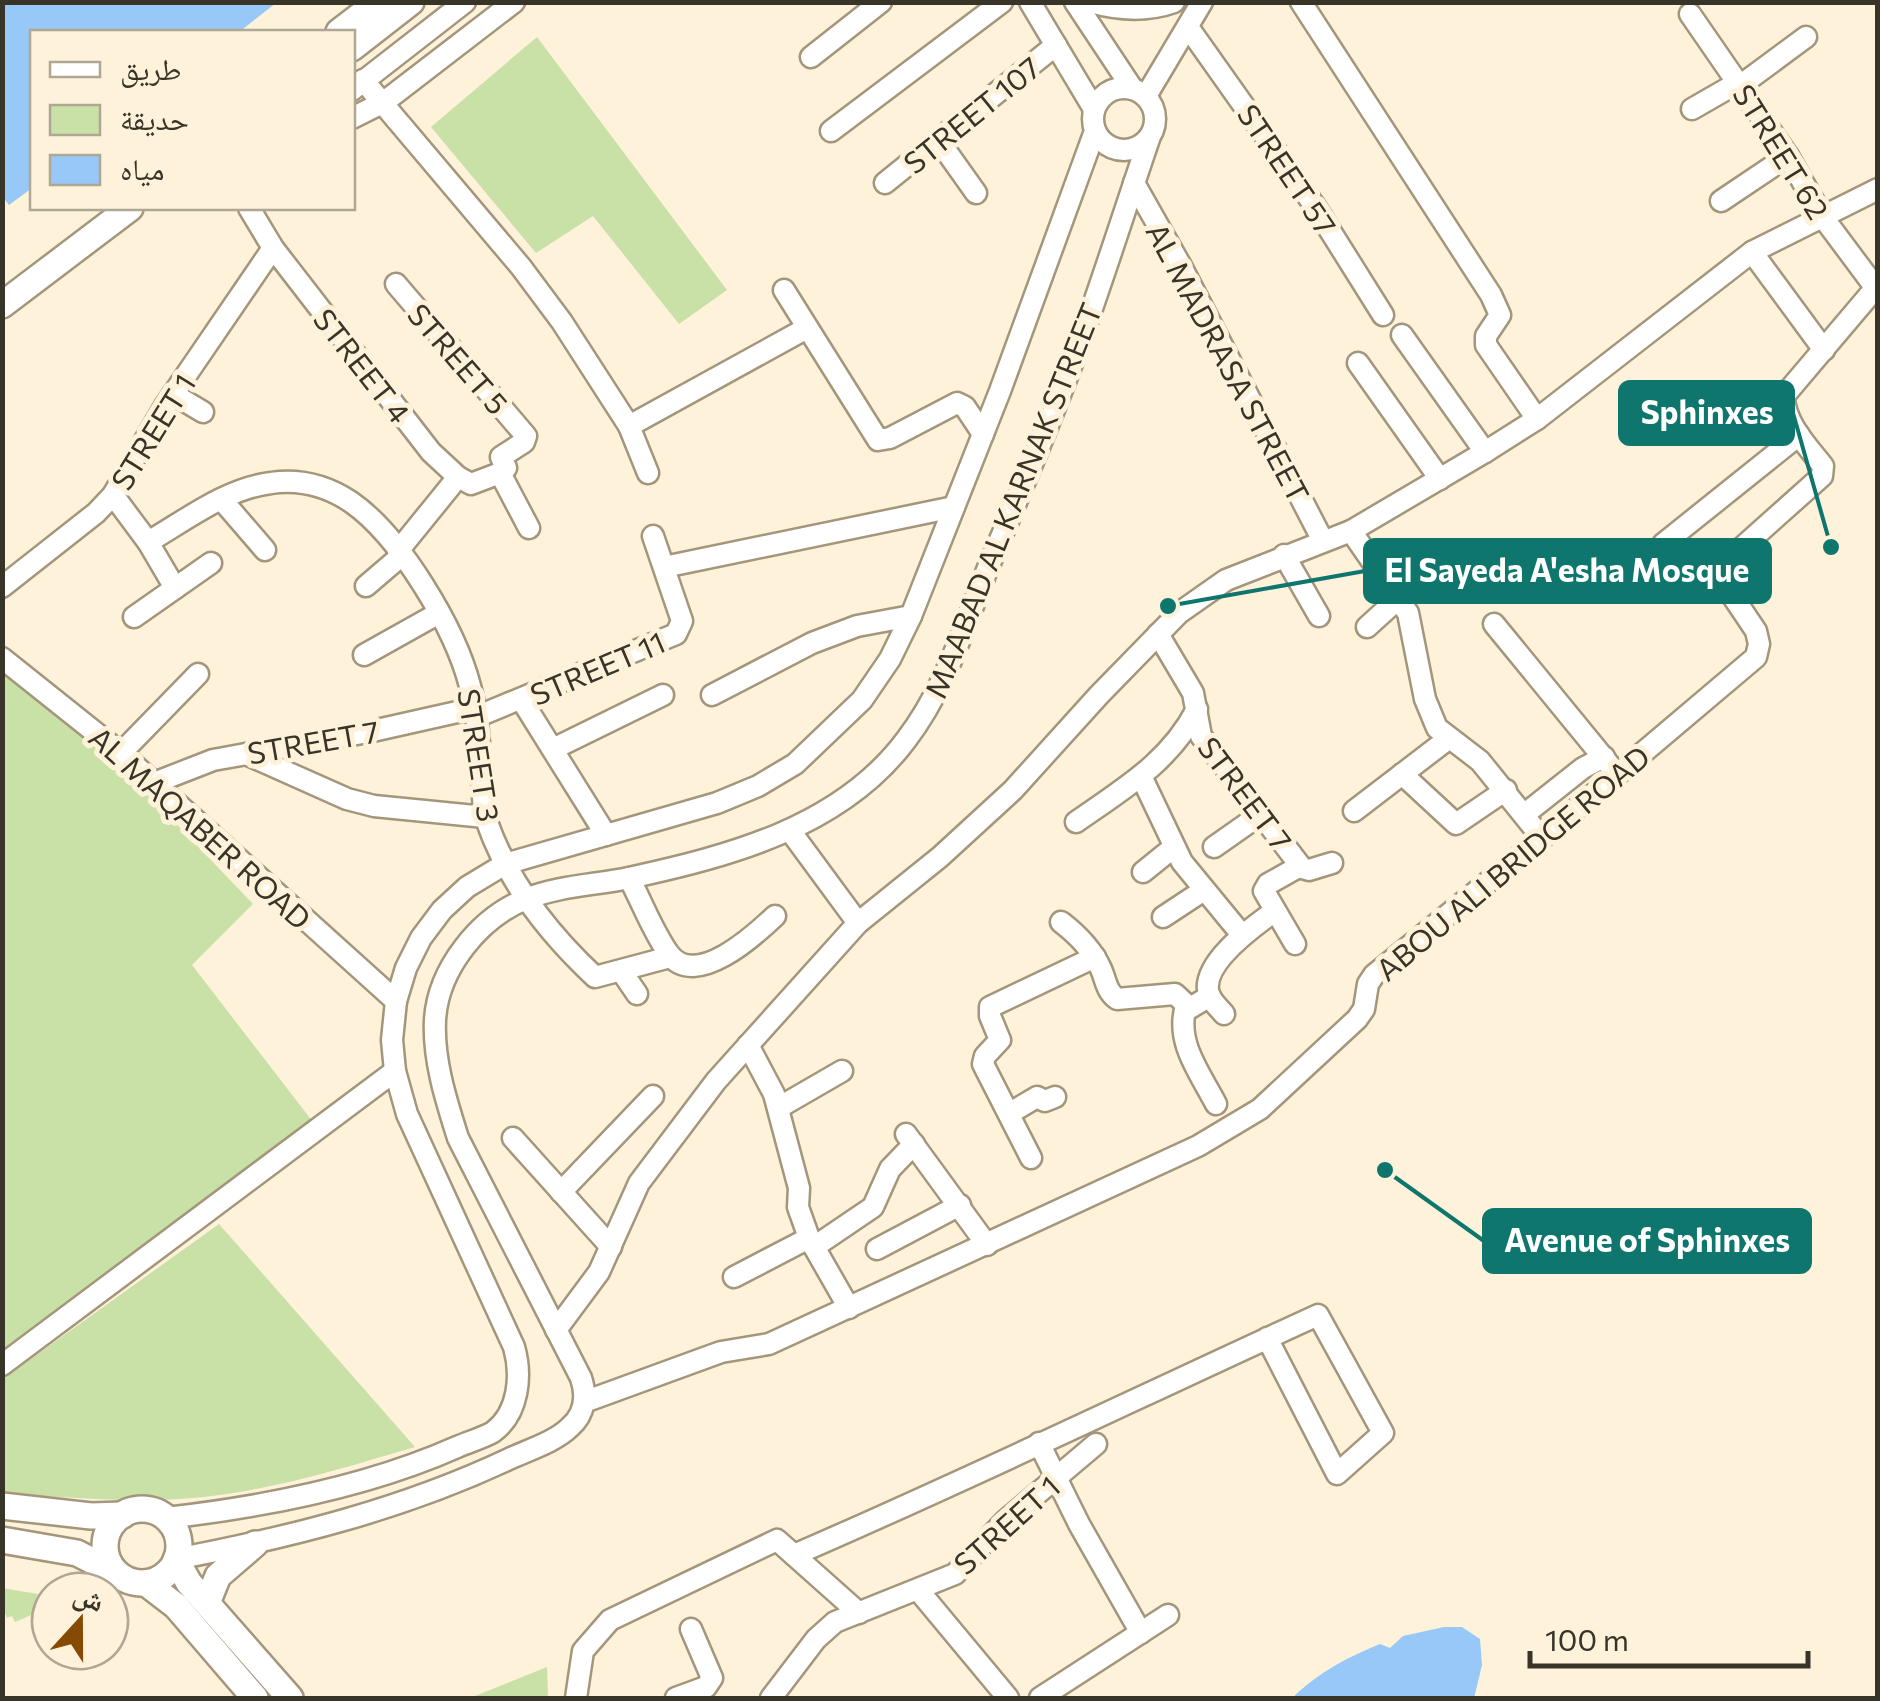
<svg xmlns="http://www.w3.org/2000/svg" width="1880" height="1701" viewBox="0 0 1880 1701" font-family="Commissioner,'Noto Naskh Arabic',sans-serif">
<rect width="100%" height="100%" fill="#fef2db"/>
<g fill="#c9e0a6">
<polygon points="537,37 727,290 679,324 593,216 536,253 431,127"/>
<polygon points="3,675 80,723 253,904 192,965 313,1122 3,1362"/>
<path d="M 219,1224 L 415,1447 C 330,1472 248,1498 158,1500 C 106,1501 54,1496 3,1494 L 3,1379 Z"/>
<polygon points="2,1588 50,1596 50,1607 15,1622 12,1616 7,1618 3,1609"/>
<polygon points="547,1667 548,1698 470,1698"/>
</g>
<g fill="#97c8f7">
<polygon points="3,2 276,2 276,3 239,32 32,32 32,188 9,205 2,196"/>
<path d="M 1444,1627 L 1462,1627 L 1480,1639 L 1482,1665 L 1474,1698 L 1292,1698 C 1321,1671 1344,1659 1380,1644 L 1390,1648 L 1403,1636 Z"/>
</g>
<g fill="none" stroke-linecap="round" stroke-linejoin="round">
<g stroke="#a4967b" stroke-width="25">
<g id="minor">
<polyline points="1030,2 1094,109"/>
<polyline points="1075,2 1132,88"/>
<path d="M 1090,2 C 1118,10 1146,12 1174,2"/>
<polyline points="1301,2 1491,295 1500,315 1486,336 1486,345 1537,419"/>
<polyline points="1690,14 1788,156 1822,216 1875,287"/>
<polyline points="1188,27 1314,205 1383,315"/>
<polyline points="811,57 881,2"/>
<polyline points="363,80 521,267 562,322 629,426"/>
<polyline points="1741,85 1806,37"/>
<circle cx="1124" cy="119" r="31"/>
<polyline points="352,90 465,2"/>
<polyline points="1146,96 1202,2"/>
<polyline points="1692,109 1739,82"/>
<polyline points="352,118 384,102 514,2"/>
<polyline points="831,131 1002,2"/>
<polyline points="939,141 976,193"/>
<polyline points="885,183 1056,45"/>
<polyline points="1134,183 1181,266 1323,541"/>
<polyline points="1721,201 1788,156"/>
<polyline points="249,208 273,248 431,452 458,477 471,484 500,473"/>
<polyline points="1752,252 1824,350"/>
<polyline points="396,284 526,436 524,442 501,457 506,468 500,473"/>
<polyline points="784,290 878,440 890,438 957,403 965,407 983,434"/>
<polyline points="1402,335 1485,452"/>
<polyline points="1358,363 1440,479"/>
<polyline points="173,394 203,412"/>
<polyline points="500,473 529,528"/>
<polyline points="648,473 629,426 807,328"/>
<polyline points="113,495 148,542 175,588"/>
<polyline points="222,500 265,550"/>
<polyline points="1351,531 1408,613 1425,699 1437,728 1480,761 1542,838"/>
<path d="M 148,542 C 186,520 227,488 271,483 C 299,479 327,486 351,502 C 400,536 455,628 470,686 C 478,715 479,746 482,776 C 483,791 482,808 487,822 C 508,882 549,934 595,977 L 670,957"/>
<polyline points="1663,544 1799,435"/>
<polyline points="398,551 458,477"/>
<polyline points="1284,555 1319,616"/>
<polyline points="664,567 954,507"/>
<polyline points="366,586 401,556"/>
<polyline points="2,587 96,513 113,495 165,406 273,248"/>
<polyline points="134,617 211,563"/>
<polyline points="1494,624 1616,773"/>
<polyline points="1367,627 1399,598"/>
<polyline points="1158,634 1193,693 1201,736 1302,868 1309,870 1332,863"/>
<polyline points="364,655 439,613"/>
<polyline points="2,658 121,753 396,1001"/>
<polyline points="712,695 812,643 857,626 911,616"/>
<polyline points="521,699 606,835"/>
<polyline points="476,717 676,634 682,621 653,536"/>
<polyline points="553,749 663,695"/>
<polyline points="121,753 198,674"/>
<polyline points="246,754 347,799 374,806 485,817"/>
<polyline points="1402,774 1456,824 1506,790"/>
<polyline points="1141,776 1182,862 1242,935"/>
<polyline points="154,783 213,760 368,732 475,708"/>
<polyline points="1354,811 1448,739"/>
<polyline points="1525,814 1583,768 1604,757"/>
<path d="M 1076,822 C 1123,789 1170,762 1197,709"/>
<polyline points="791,832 858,923"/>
<polyline points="1214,847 1261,814"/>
<polyline points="1143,872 1174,847"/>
<path d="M 629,878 C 642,902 653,932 669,954 C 695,990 755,935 775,916"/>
<polyline points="1163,917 1204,890"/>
<path d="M 1061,922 C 1078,935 1092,949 1101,969 C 1106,980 1106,991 1117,999 L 1175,994 L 1190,1008 L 1210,996"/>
<polyline points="1295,944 1264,891 1268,884 1300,866"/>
<polyline points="622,972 637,994"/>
<path d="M 1186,1006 C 1175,1042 1200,1073 1216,1104"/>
<path d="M 1224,1014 C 1219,1008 1212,1002 1209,995 C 1199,964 1254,926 1275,911"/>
<polyline points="748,1045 774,1094 799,1188 798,1207 809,1238 849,1308"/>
<polyline points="778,1108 842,1071"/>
<polyline points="1010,1113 1037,1097 1045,1101 1055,1097"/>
<polyline points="906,1134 987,1245"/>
<polyline points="513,1138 611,1247"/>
<polyline points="1031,1158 983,1064 985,1056 1000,1040 990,1016 990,1007 1095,957"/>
<polyline points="561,1192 653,1096"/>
<polyline points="814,1247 873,1207 890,1169 914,1144"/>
<polyline points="877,1249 960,1205"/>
<polyline points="734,1277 809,1238"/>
<polyline points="556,1330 599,1272 639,1183 716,1081 858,923 940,857 1013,790 1099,695 1179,613 1226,580 1351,531 1485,452 1537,419 1752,252 1878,189"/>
<polyline points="2,1365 395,1071"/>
<path d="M 584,1402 L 721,1352 L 769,1344 L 1198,1146 L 1260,1109 L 1357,1019 L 1364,1009 L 1368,984 L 1374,975 L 1542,838 L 1756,657 L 1759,644 L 1756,631 L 1719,576 L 1718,569 L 1822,476 L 1823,466 C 1807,446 1784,422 1784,396 L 1878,285"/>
<polyline points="1039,1443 1079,1524 1141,1633"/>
<path d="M 166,1518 C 263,1507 367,1487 457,1447 C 468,1442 483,1438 493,1432 C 519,1413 522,1375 514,1347 L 407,1114 L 395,1071 L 392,1040 L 396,1001 L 406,968 L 421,938 L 442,910 L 467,887 L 505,864 L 717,803 L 758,786 L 795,764 L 862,700 L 890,659 L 911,616 L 1000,391 L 1095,131"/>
<path d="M 794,1555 C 970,1479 1143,1395 1318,1315 L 1383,1433 L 1337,1474 L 1267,1338"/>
<path d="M 176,1559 C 291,1537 403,1509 509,1459 C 528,1450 555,1442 570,1427 C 585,1414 587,1396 581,1378 L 458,1138 C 446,1100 433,1060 435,1020 C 438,969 479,918 526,899 C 558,886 595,885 629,878 C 730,856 841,827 906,740 C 946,688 965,623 990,563 C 1012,512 1034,461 1054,410 C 1090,321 1118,230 1149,139"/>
<polyline points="919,1591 1008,1698"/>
<polyline points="576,1698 583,1651 610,1620 777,1540 859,1613"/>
<polyline points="676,1698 706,1687 712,1678 691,1629"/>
<polyline points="771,1698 816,1639 835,1622 955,1574 1005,1521 1096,1444"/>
<polyline points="1040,1698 1168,1615"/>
</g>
</g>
<g stroke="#a4967b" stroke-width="30">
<g id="major">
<polyline points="339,32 378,2"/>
<polyline points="352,48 411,2"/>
<polyline points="2,305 130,208"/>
<polyline points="2,1506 91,1516 123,1515"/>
<circle cx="142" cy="1546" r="37"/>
<polyline points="2,1540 77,1553 114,1572"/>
<polyline points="176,1560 189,1583 290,1698"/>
<polyline points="146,1583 176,1606 255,1698"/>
<polyline points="207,1603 218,1576 255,1544"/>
</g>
</g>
<use href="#minor" stroke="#fff" stroke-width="20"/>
<use href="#major" stroke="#fff" stroke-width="25"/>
</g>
<g text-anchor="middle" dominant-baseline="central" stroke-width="10" stroke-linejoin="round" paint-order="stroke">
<g font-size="30" fill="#393428" stroke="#fef2db">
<text transform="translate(971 114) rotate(-39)">STREET 107</text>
<text transform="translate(1782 151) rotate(58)">STREET 62</text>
<text transform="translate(1288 169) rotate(56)">STREET 57</text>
<text transform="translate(459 358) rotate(49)">STREET 5</text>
<text transform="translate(1229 362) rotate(62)">AL MADRASA STREET</text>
<text transform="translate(363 365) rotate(52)">STREET 4</text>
<text transform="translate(152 431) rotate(-58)">STREET 1</text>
<text transform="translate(1012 500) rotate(-68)">MAABAD AL KARNAK STREET</text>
<text transform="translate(597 667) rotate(-23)">STREET 11</text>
<text transform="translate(313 741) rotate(-10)">STREET 7</text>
<text transform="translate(480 755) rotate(81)">STREET 3</text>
<text transform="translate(1246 793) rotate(53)">STREET 7</text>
<text transform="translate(201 827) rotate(42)">AL MAQABER ROAD</text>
<text transform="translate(1512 862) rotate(-40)">ABOU ALI BRIDGE ROAD</text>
<text transform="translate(1006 1524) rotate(-42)">STREET 1</text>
</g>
</g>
<path fill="none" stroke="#0f766e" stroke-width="4" d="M1831 547L1793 413M1168 606L1365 571M1385 1170L1484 1241"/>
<g fill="#0f766e" stroke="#fef2db" stroke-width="4">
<circle cx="1831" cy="547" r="10"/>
<circle cx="1168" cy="606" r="10"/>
<circle cx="1385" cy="1170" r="10"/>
</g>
<g fill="#0f766e" stroke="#0f766e" stroke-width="4">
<rect x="1620" y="382" width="173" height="62" rx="10"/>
<rect x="1365" y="540" width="405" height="62" rx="10"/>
<rect x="1484" y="1210" width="326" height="62" rx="10"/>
</g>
<g font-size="32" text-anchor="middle" font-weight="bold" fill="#fff">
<text x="1707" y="424">Sphinxes</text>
<text x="1567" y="582">El Sayeda A'esha Mosque</text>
<text x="1647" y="1252">Avenue of Sphinxes</text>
</g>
<rect width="1880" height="1701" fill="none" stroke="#393428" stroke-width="10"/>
<rect x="30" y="30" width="325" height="180" fill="#fef2db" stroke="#afa693" stroke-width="2.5"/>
<rect x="50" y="62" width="50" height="15" fill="#ffffff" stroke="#afa693" stroke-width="2.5"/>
<text x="120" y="80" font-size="30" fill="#393428">طريق</text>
<rect x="50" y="105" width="50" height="30" fill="#c9e0a6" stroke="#afa693" stroke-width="2.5"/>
<text x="120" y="130" font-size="30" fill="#393428">حديقة</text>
<rect x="50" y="155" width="50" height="30" fill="#97c8f7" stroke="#afa693" stroke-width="2.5"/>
<text x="120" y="180" font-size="30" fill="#393428">مياه</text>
<g transform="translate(80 1621) rotate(21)"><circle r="48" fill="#fef2db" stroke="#afa693" stroke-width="2.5"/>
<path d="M0-8L18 38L0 25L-18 38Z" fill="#864a04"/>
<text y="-15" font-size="28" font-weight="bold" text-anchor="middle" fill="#393428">ش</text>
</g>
<path d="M1530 1651v15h278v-15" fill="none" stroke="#393428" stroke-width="5"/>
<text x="1545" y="1651" font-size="30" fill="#393428" stroke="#fef2db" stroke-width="8" paint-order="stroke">100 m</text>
</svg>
